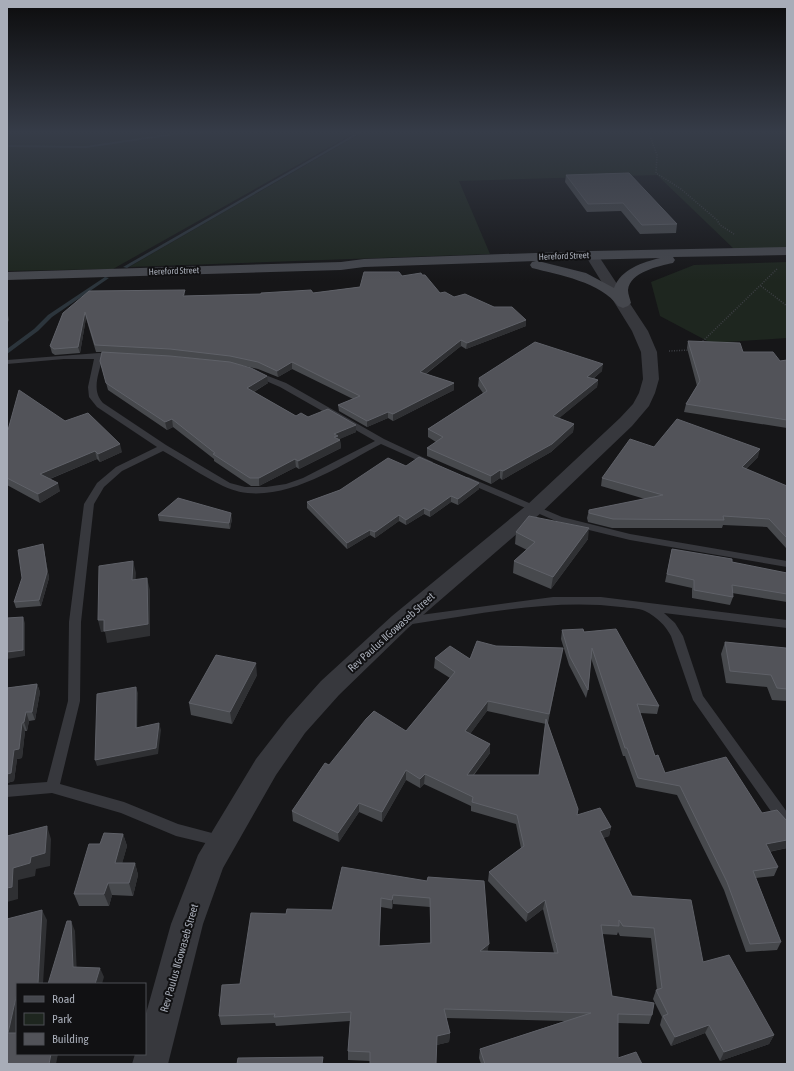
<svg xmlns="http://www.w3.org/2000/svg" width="794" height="1071" viewBox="0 0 794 1071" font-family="'Asap Condensed',sans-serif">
<rect width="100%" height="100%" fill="#161618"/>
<g fill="#1e261f">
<polygon points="7,131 358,131 113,269 7,271"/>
<polygon points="365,131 787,131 787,248 734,249 657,175 459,181 490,254 129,267"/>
<polygon points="787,262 787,338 711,343 660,316 651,282 694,265"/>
</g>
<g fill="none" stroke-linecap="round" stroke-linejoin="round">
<g fill="#2c353c" fill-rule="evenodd">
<polygon points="223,131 237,131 174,135 86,148 7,147 7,145 86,146 174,133"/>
<polygon points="360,131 364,131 127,268 123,267"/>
<polygon points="105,277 109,278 52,317 38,331 7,354 7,349 34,329 48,315"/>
</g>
<g stroke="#3d3f44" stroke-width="1.5" stroke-dasharray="1 1.5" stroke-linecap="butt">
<polyline points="648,131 657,155 656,173 681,189 717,220 720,225 734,234"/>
<polyline points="761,286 787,306"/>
<polyline points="701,343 777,269"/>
<polyline points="669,351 690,350"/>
</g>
<g fill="#37383d" fill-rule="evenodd">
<path d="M 99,353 L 115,354 L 119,356 L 115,358 L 102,359 C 99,374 91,390 103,403 L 166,445 L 230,483 L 245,487 L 266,487 L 286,484 L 303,478 L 375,441 L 280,387 L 252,375 L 251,373 L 255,371 L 286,383 L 384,439 L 433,462 L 432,464 L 426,464 L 381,444 C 337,467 274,511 223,486 C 202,476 183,462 163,451 L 122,471 L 104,487 L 94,504 L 81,622 L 80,701 L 60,784 L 124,802 L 178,824 L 227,837 L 229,841 L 227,845 L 222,847 L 176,836 L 121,813 L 52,793 L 7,797 L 7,785 L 47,782 L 68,701 L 69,622 L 84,504 L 97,483 L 116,467 L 157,447 L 97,407 L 89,397 L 88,387 L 94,359 L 64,359 L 7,364 L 7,360 Z"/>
<polygon points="468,477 562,517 630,534 787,561 787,567 630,540 589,530 556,521 465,482 463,480 465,478"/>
<path d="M 553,597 L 601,597 L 787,620 L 787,628 L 664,613 L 675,623 L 683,636 L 703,696 L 787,812 L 787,829 L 782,827 L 693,700 L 671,636 C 665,625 657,617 645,611 C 639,608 629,608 621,607 C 551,598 476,615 406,625 L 402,624 L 400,621 L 402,618 L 406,617 Z"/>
</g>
<polygon fill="#37383d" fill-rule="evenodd" points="591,251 596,252 648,331 657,352 659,379 655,393 649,406 632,426 541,513 408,628 339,695 305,733 276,775 223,868 203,924 168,1064 132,1064 135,1054 145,1054 145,1017 171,924 198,855 256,759 287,719 321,681 392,616 527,505 620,418 633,404 639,393 643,379 641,352 632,331 585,255 586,252"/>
<path fill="#45474d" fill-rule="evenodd" d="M 787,247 L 787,255 L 673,257 L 675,260 L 673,263 C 659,266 630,272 628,290 C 628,294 630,299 631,303 L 628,306 L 623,308 L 618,306 C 601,282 559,275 532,268 L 530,265 L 532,262 L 536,261 L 364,267 L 341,270 L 7,280 L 7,272 L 341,262 L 364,259 L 591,251 ZM 660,258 C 643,262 621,269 614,288 L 586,273 L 538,261 Z"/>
</g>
<g fill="#47494d" fill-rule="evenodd">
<polygon points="566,175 677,224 676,233 640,234 621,211 587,212 565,182"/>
<polygon points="402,276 440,293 454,297 494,307 526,320 526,326 466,349 461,346 426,374 454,383 454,390 393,421 388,418 367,427 339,411 338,405 353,399 292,369 278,377 258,369 231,363 171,356 268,383 254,392 296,416 308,417 356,432 339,439 340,440 341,448 299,469 296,467 259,486 251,486 214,461 214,459 173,427 167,430 108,390 100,361 102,352 96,352 86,318 80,353 55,355 52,353 50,346 63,313 185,296 313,293 360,287"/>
<polygon points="688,341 743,352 780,361 787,360 787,428 684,412 686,404 697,386 687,348"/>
<polygon points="602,371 594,378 598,380 597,387 559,418 574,424 573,432 551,452 502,480 500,478 491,484 427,456 427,448 436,442 428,437 428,429 483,393 478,386 479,378"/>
<polygon points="65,421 122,452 100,462 97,459 50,479 60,491 40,503 7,485 7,430"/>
<polygon points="654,447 758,457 746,469 787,486 787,548 786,548 767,527 723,525 722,528 612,528 588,522 587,518 589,510 645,499 601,486 602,478"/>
<polygon points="406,466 479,489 458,505 451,502 430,517 424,514 406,525 399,521 375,538 370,535 347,549 307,508 307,502"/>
<polygon points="158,515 232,519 230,529 159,521"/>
<polygon points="516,532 588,539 551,589 513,573 514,561 527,550 515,544"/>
<polygon points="43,544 44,550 49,578 41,606 16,608 14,602"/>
<polygon points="672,549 732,562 787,573 787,602 732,593 733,597 730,605 692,598 692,588 665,582"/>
<polygon points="562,630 584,632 659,706 657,714 640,713 655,756 665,773 762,813 787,821 787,848 769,852 778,867 774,876 756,878 781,942 777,950 746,952 724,890 677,795 636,787 625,756 623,756 591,658 588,690 586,698 569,665 561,639"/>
<polygon points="725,642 787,650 787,701 772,700 767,687 726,683 721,654"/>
<path d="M 496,646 L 563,648 L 548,723 L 577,815 L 611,827 L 609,836 L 603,838 L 632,896 L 703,962 L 774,1035 L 769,1044 L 720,1061 L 705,1033 L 671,1046 L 660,1025 L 662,1017 L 653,999 L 656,990 L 657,990 L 651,938 L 620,936 L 618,932 L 617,935 L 602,934 L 612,996 L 652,1015 L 649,1024 L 618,1023 L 618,1058 L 642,1064 L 481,1064 L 479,1058 L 480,1049 L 565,1021 L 446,1018 L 450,1033 L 449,1042 L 370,1061 L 348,1060 L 348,1051 L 350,1021 L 276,1026 L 275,1023 L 221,1025 L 219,1016 L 286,914 L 332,910 L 427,881 L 488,951 L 554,953 L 543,909 L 526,922 L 488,881 L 489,872 L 521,848 L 516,824 L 471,811 L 471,806 L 424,784 L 420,788 L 406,780 L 382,822 L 359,812 L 339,842 L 293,821 L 292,811 L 329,765 L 406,731 L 450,678 L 434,668 L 435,658 L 470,659 ZM 487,711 L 546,724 L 539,775 L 474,775 L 490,753 L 490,744 L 470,734 ZM 393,904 L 430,907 L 430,943 L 379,946 L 381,907 L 392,909 Z"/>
<polygon points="257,675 232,724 191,715 189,703"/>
<polygon points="37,684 40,692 35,720 29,721 27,731 25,731 22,758 17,759 14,781 7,783 7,688"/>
<polygon points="123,834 127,846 122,863 135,863 138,875 133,896 112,895 109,906 79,906 74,894 100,844"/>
</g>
<g fill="#2f3033">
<polygon points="185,290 185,295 183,296"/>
<polygon points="85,312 86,318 80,353 78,347"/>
<polygon points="8,315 9,320 7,324 7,316"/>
<polygon points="526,320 526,326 466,349 467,343"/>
<polygon points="461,340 461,346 420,378 420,372"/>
<polygon points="292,362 292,369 278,377 277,371"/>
<polygon points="603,364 602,371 586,384 587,377"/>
<polygon points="267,376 268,383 248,395 247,388"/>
<polygon points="598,380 597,387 552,424 553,416"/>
<polygon points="454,383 454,390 393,421 393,414"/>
<polygon points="388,412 388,418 367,427 367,421"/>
<polygon points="172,419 173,427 167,430 165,422"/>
<polygon points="574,424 573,432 551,452 502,480 503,471"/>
<polygon points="356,425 356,432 338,440 340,440 341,448 299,469 298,461 334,434"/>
<polygon points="120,444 122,452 100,462 98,454"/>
<polygon points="760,449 758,457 739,475 742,467"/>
<polygon points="95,451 97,459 42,482 40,474"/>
<polygon points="295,459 296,467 259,486 259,478"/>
<polygon points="500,470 500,478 491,484 491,476"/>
<polygon points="58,483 60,491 40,503 38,494"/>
<polygon points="479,483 479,489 458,505 458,499"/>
<polygon points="451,496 451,502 430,517 430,511"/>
<polygon points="424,508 424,514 406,525 406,520"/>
<polygon points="231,513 232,519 230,529 229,523"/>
<polygon points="399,515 399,521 375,538 375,532"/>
<polygon points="589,528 588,539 551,589 553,577"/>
<polygon points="370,530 370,535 347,549 347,543"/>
<polygon points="43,544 44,550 49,578 41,606 39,600"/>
<polygon points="133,561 136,573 135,592 132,580"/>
<polygon points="147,578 150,590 150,636 107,643 105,632 101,632 98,620"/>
<polygon points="23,617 25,623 25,656 7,659 7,652"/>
<polygon points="563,648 562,657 547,724 549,714"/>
<polygon points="256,663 257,675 232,724 230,712"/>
<polygon points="37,684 40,692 35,720 32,712"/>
<polygon points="136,687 138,693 137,734 136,728"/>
<polygon points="488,701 487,711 465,741 465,731"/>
<polygon points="26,712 29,721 27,731 24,722"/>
<polygon points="22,723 25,731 22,758 17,759 14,781 7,783 7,774"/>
<polygon points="159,723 161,730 158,754 97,766 95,760"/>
<polygon points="490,744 490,753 466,784 467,775"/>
<polygon points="406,770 406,780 382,822 382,812"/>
<polygon points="425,774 424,784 420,788 420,779"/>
<polygon points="359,803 359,812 339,842 338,833"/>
<polygon points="47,826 51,839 50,866 36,869 35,876 18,880 18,899 7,902 7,888 13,868 31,857"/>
<polygon points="611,827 609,836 597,840 600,831"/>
<polygon points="123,834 127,846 119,875 115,863"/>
<polygon points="787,840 787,848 762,853 766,844"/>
<polygon points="135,863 138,875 133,896 129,883"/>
<polygon points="108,883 112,895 109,906 104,894"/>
<polygon points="393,895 393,904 392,909 392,900"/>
<polygon points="381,898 381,907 379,955 379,946"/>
<polygon points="545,900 543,909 526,922 528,913"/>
<polygon points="42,910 47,920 43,984 38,984"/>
<polygon points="71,921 75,931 77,976 73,967"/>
<polygon points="489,944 487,954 480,951"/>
<polygon points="100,968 104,977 102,984 95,984"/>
<polygon points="17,993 17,1028 14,1044 8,1033"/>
<polygon points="709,1025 705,1033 671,1046 675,1037"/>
<polygon points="450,1033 449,1042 437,1045 437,1036"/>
<polygon points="774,1035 769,1044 720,1061 724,1052"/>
<polygon points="51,1054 58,1054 56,1064 49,1064"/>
</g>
<g fill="#525359" stroke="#5f6168" fill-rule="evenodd">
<polygon points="629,173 677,224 642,225 623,203 588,204 566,175"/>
<polygon points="364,272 399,272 402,276 421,273 422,275 425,275 440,293 445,292 454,297 465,294 494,307 512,307 526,320 467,343 461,340 420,372 454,383 393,414 388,412 367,421 338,405 360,396 292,362 277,371 258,362 230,356 170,349 95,345 85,312 78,347 54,349 50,346 63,313 89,291 185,290 183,296 261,294 261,293 311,290 313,293 360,287"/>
<polygon points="688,341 740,343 743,352 773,352 780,361 787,360 787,420 686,404 700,381"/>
<polygon points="535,342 603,364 587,377 598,380 553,416 574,424 552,444 503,471 500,470 491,476 427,448 443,437 428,429 487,391 479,378"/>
<polygon points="102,352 170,356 230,362 251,368 267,376 247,388 296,416 301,413 308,417 328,409 356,425 334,434 338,436 334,437 340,440 298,461 295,459 259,478 250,478 213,454 215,453 172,419 165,422 106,383 100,361"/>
<polygon points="19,390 65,421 88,413 120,444 98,454 95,451 40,474 58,483 38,494 7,478 7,430 8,430"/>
<polygon points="677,419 760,449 742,467 787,486 787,538 769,519 723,516 724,520 613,519 589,513 589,510 663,495 602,478 630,439 654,447"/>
<polygon points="419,457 479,483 458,499 451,496 430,511 424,508 406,520 399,515 375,532 370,530 347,543 307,502 340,490 388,458 406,466"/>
<polygon points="178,498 231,513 229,523 158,515"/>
<polygon points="529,516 589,528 553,577 514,561 535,542 516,532"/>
<polygon points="43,544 47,572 39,600 14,602 22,578 18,550"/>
<polygon points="672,549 732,559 732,562 787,573 787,594 732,585 733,597 694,590 694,580 667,574"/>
<polygon points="133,561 132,580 147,578 148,624 104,631 104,620 98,620 99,566"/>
<polygon points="23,617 23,650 7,652 7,618"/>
<polygon points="583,629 584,632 616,629 659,706 637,704 655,756 658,755 665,773 726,757 762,813 777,810 787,821 787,840 766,844 778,867 753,871 781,942 750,944 727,882 680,786 638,778 627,748 625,748 592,648 588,690 570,657 562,630"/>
<path d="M 477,641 L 496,646 L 563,648 L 549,714 L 488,701 L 465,731 L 490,744 L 467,775 L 539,775 L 546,719 L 578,809 L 577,815 L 600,808 L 611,827 L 600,831 L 632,896 L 691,900 L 703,962 L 729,955 L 774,1035 L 724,1052 L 709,1025 L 675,1037 L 663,1016 L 668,1014 L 656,990 L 662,988 L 654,928 L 623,926 L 619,920 L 619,926 L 601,925 L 612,996 L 654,1003 L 652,1015 L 618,1014 L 618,1058 L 636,1052 L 642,1064 L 485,1064 L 480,1049 L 591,1013 L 444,1009 L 450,1033 L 437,1036 L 436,1064 L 370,1064 L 370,1052 L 348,1051 L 351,1012 L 274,1017 L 275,1014 L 219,1016 L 222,985 L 240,984 L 251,913 L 286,914 L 287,909 L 332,910 L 342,867 L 427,881 L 428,877 L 484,881 L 489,944 L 480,951 L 558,953 L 556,944 L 557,944 L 555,942 L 545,900 L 528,913 L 489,872 L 524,846 L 517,815 L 472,802 L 473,797 L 425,774 L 420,779 L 406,770 L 382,812 L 359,803 L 338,833 L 292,811 L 325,763 L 329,765 L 366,719 L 374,711 L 406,731 L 455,672 L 435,658 L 450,646 L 470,659 ZM 393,895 L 430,898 L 431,943 L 379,946 L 381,898 L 392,900 Z"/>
<polygon points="725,642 786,648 787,650 787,689 777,688 771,675 730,671"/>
<polygon points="216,655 256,663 230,712 189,703"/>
<polygon points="37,684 32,712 26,712 24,722 22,723 19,749 14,750 11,773 7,774 7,688"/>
<polygon points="136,687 136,728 159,723 156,748 95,760 97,694"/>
<polygon points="47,826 45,853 31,857 30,863 13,868 12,887 7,888 7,836"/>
<polygon points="104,833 123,834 115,863 135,863 129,883 108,883 104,894 74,894 89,844 100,844"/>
<polygon points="42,910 38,984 17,984 17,993 8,1033 17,1033 17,1054 51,1054 49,1064 7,1064 8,1060 7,1060 7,919"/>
<polygon points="67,921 71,921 73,967 100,968 95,984 48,984"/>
<polygon points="323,1057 322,1064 237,1064 238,1058"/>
</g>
<linearGradient id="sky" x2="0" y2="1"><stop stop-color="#0c0c0d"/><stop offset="0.47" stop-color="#363c48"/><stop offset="1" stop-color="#363c48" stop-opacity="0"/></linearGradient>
<rect width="794" height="281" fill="url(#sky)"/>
<g text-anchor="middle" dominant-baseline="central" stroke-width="4" stroke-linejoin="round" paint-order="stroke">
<g font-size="9" fill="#a8adb8" stroke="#111113">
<text transform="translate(564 256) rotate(-2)">Hereford Street</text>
<text transform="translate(174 271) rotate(-2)">Hereford Street</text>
</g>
<g font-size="11" fill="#a8adb8" stroke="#111113">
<text transform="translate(391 632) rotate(-42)">Rev Paulus ǁGowaseb Street</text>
<text transform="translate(179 958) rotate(-74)">Rev Paulus ǁGowaseb Street</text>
</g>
</g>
<rect width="794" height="1071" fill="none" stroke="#a8adb8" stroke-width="16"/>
<rect x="16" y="983" width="130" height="72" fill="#111113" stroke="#4d4f55"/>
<rect x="24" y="996" width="20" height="6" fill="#45474d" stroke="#4d4f55"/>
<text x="52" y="1003" font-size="12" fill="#a8adb8">Road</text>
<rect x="24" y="1013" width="20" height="12" fill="#1e261f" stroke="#4d4f55"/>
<text x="52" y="1023" font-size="12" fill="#a8adb8">Park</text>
<rect x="24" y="1033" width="20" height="12" fill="#525359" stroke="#4d4f55"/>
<text x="52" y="1043" font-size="12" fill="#a8adb8">Building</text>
</svg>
